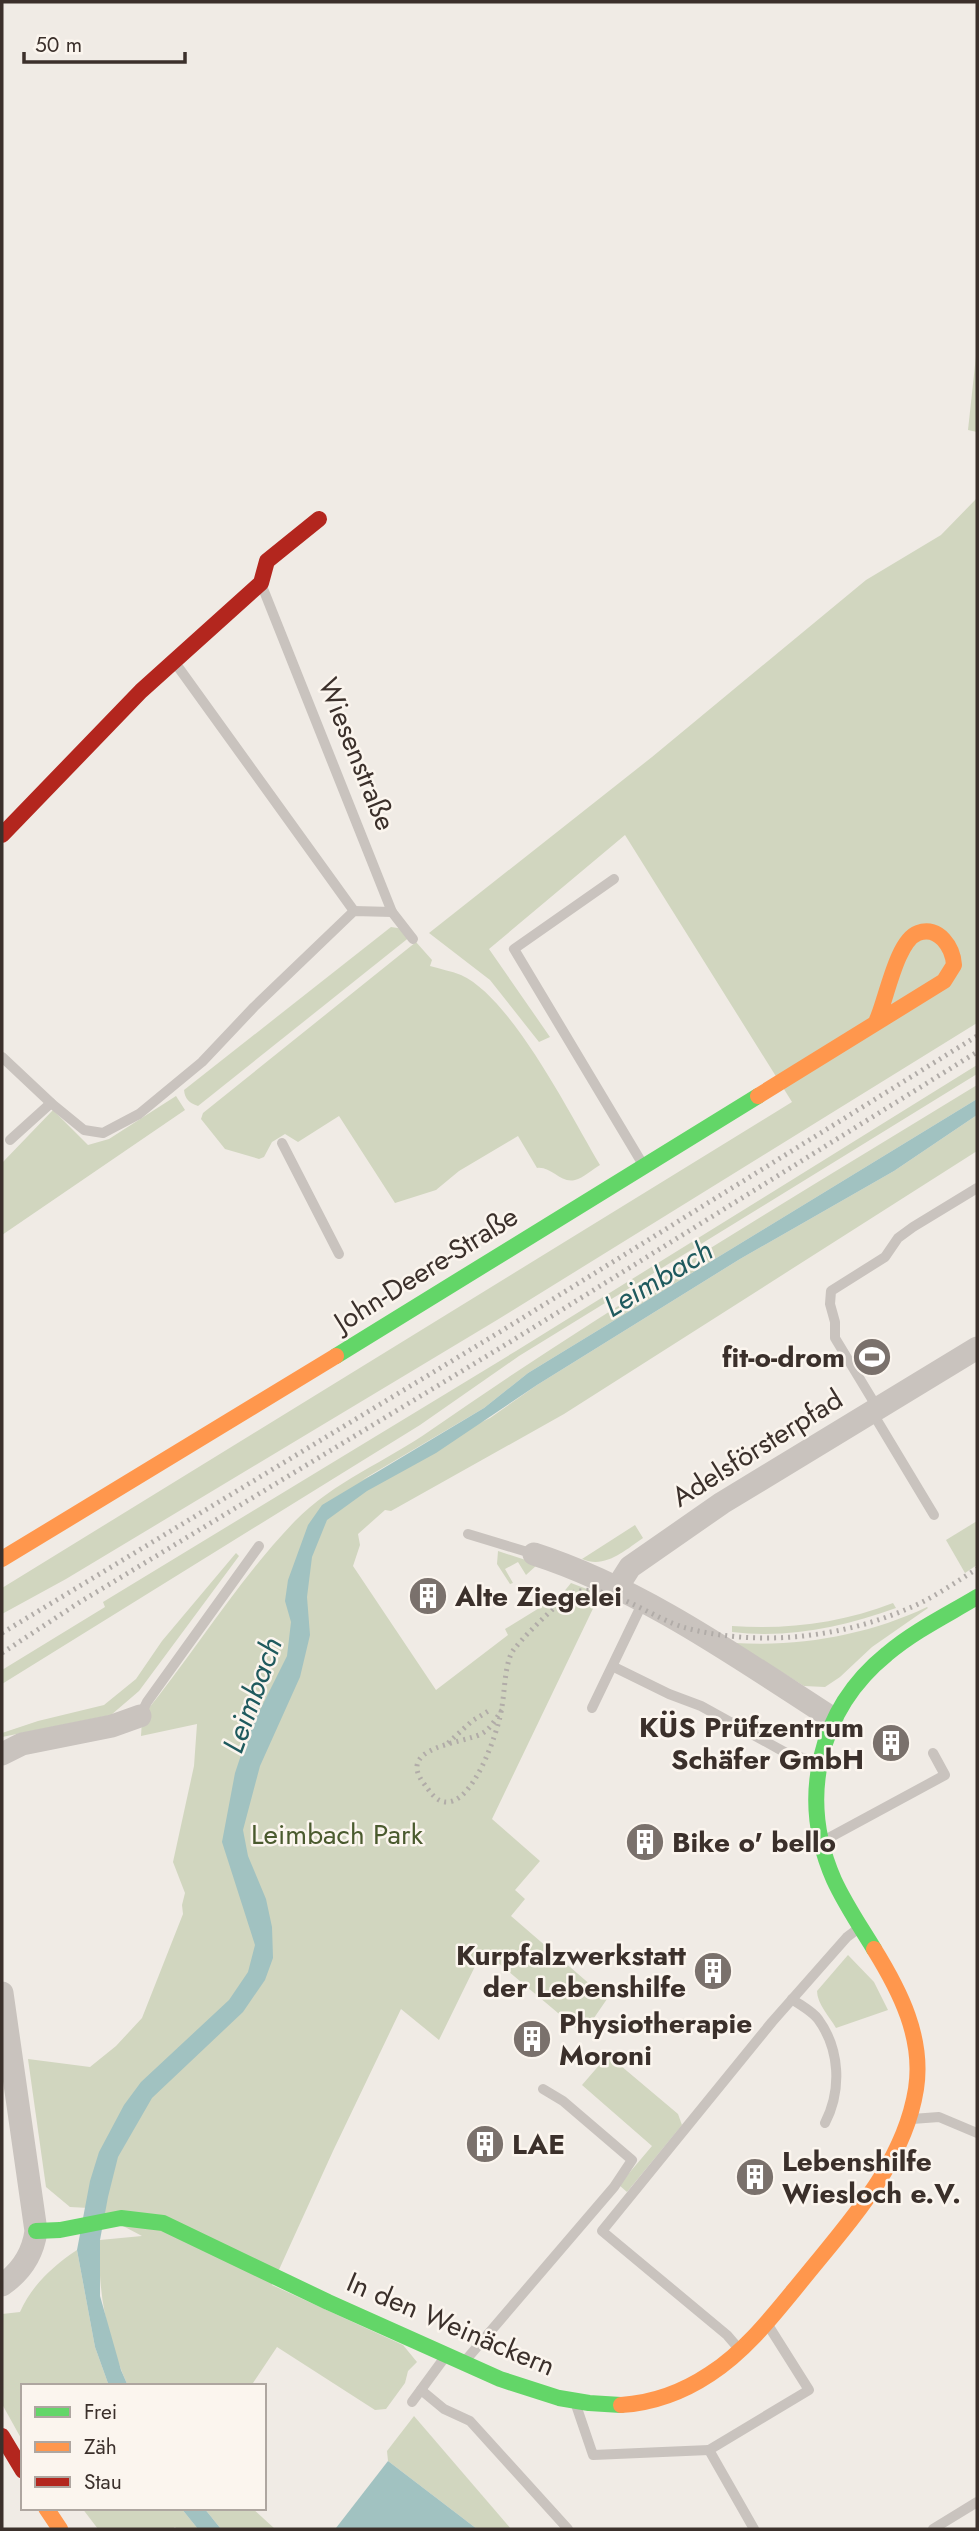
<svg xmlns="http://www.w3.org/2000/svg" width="979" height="2531" viewBox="0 0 979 2531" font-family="Jost,sans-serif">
<rect width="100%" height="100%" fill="#f0ebe5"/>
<g fill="#d1d6bf">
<polygon points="977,347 977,432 968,430"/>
<polygon points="977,498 977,1023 497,1320 66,1579 2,1614 2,1588 792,1102 625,835 489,949 550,1037 539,1042 490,980 429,933 652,757 866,580 941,535"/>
<path d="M 391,927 L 404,929 L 411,936 L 198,1106 C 189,1103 185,1099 184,1090 Z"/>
<path d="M 416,942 L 432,960 L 430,966 C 440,969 451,971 461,975 C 512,998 571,1116 600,1165 C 593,1169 583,1178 575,1180 C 561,1184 551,1166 537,1168 L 518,1136 L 459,1171 L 436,1190 L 395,1203 L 339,1116 L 298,1142 L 285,1134 L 272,1142 L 264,1157 L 259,1159 L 225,1149 L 201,1119 L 203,1113 Z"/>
<polygon points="977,1065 977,1074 519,1356 420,1425 2,1684 2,1670 105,1607 103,1602 516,1351"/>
<path d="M 977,1085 L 977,1099 L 528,1373 L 484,1408 L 362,1480 L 490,1418 L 537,1385 L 740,1259 L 894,1171 L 977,1115 L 977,1151 L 564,1414 L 391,1511 L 385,1510 L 358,1534 L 360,1545 L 353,1566 L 436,1690 L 508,1635 L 505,1629 L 562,1594 L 571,1583 L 600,1594 L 492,1819 L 540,1861 L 515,1890 L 525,1899 L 511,1916 L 607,1999 L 583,2034 L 483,1950 L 439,2040 L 401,2009 L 333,2151 L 272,2285 L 403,2345 L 417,2362 L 408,2371 L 405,2383 L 386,2409 L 375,2410 L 277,2347 L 251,2386 L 128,2386 C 107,2339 97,2291 100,2240 L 142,2236 L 89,2208 L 70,2207 L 46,2187 L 28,2059 L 90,2067 L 116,2046 L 142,2018 L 183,1914 L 182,1905 L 185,1893 L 173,1862 L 194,1766 L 197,1724 L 141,1736 L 142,1720 L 145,1713 C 196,1650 239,1579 295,1521 C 333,1482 387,1461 431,1430 C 608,1307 794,1197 977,1085 Z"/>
<polygon points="176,1096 185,1110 2,1235 2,1163 53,1110 88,1145 109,1139"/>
<polygon points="977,1521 977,1565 965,1573 946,1540"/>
<path d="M 635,1525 L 643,1538 C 624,1551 605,1569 582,1559 Z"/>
<polygon points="498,1551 538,1564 526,1575 518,1562 505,1569 513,1583 510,1584 497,1564"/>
<polygon points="236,1553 239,1556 139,1691 111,1715 2,1737 2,1733 38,1721 104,1705 136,1679 162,1641"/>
<path d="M 893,1603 L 896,1608 C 843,1627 788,1639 732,1632 L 732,1626 C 787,1630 841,1623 893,1603 Z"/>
<path d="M 927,1607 L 928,1608 L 872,1647 L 840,1677 L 825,1687 L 804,1686 L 735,1643 C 800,1647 868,1635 927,1607 Z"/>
<path d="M 848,1955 L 874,1982 L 888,2010 L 836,2028 C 830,2017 817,2004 817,1991 Z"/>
<polygon points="608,2055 678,2114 682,2125 627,2192 619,2185 652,2146 582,2085"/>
<path d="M 77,2250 L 95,2347 L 109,2386 L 23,2386 L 22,2440 L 2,2404 L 2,2314 L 20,2312 C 32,2285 53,2266 77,2250 Z"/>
<polygon points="414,2416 511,2529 477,2529 388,2461 387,2451"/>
<polygon points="82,2508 181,2508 198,2529 177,2529 175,2527 172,2529 98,2529"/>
<polygon points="204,2508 252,2508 275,2529 221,2529"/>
</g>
<g fill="#a1c2c1">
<polygon points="977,1099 977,1115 894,1171 740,1259 537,1385 436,1453 367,1491 327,1520 312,1557 307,1597 310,1635 300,1677 260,1766 243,1830 248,1856 266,1899 272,1927 273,1958 265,1980 243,2012 152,2098 118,2157 108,2197 100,2240 100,2296 121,2370 128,2386 109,2386 95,2347 77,2250 90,2181 99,2152 124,2105 141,2082 229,2000 248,1972 255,1945 222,1842 235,1773 248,1734 287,1656 291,1622 285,1601 288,1580 308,1525 322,1505 484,1408 528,1373"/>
<polygon points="388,2461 477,2529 336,2528"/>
<polygon points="181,2508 204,2508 221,2529 198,2529"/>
</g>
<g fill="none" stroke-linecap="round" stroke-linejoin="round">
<g stroke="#c9c3be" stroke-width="10">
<polyline points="262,586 392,912 413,939"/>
<polyline points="176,664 354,911"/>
<polyline points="614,879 514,949 642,1163"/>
<polyline points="2,1057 51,1103"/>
<polyline points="10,1140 51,1103 84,1130 103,1133 139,1114 202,1062 254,1007 354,911 392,912"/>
<polyline points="282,1143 339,1254"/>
<polyline points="878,1409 835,1338 835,1322 830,1304 831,1291 885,1257 898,1238 913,1227 977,1188"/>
<polyline points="872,1412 934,1515"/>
<polyline points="468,1534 534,1554"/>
<polyline points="614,1667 669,1694 701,1706 788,1754 815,1761"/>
<polyline points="592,1708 643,1602"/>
<polyline points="140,1716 147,1702 259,1546"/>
<polyline points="825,1840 945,1775 933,1753"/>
<path d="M 792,1999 C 800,2005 812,2011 818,2019 C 840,2049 842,2090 825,2123"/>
<polyline points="912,2119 939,2117 977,2133"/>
<polyline points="739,2349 727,2335 602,2231 772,2022 847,1937 859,1928"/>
<polyline points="465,2361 614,2187 632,2160 563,2101 543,2089"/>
<polyline points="421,2390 444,2409 470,2421 568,2529"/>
<polyline points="412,2402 445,2357"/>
<polyline points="576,2405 593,2455 709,2450"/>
<polyline points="754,2529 709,2450 809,2390 768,2325"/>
<polyline points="933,2529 977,2502"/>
</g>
<g stroke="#c9c3be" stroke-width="23">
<path d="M 534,1554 C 640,1588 739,1658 832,1718"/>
<polyline points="616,1589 630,1567 722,1503 977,1348"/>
<polyline points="2,1754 22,1744 112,1726 140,1716"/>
<path d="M 2,1993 L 36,2231 C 33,2253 21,2272 2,2285"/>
</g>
<g stroke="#63d668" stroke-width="16">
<polyline points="336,1356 758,1096"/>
<path d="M 874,1949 C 860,1926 845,1904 834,1880 C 798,1799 818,1710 887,1654 C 914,1631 947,1615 977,1597"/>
<polyline points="36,2231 60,2230 121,2218 163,2223 328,2302 500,2379 559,2398 589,2403 621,2405"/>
</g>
<g stroke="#ff974d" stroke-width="16">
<path d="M 758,1096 L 944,981 L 954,965 C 953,948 939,925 918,933 C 896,941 886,1002 876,1022"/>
<polyline points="2,1559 336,1356"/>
<path d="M 621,2405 C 653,2403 683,2392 710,2374 C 747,2350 775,2313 803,2279 C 849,2222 904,2164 916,2089 C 924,2038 900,1991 874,1949"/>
<polyline points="46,2508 60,2529"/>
</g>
<g stroke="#b3261e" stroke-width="16">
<polyline points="2,835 141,691 261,583 267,561 319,519"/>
<polyline points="2,2436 23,2471"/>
</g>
<g stroke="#b1aca8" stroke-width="5" stroke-dasharray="2 5" stroke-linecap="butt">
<polyline points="2,1633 503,1330 977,1036"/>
<polyline points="2,1653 80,1602 510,1342 977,1052"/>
<path d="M 502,1710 C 496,1718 491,1729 481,1734 C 461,1744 394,1747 425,1785 C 430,1792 436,1801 445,1802 C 473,1805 497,1734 501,1712 C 505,1693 504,1671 511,1654 C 517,1642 559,1602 572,1593 C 606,1580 652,1619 686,1628 C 757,1647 840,1638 907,1609 C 932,1599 954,1583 977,1569"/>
<polyline points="448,1743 472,1721 490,1710"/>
</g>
</g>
<defs>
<g id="stadium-disc" transform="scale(2.0125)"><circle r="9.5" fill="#7a716c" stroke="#fbf5ee"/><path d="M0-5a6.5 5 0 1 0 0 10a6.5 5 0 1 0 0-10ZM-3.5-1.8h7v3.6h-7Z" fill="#fff"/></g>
<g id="building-disc" transform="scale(2.0125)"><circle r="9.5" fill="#7a716c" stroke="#fbf5ee"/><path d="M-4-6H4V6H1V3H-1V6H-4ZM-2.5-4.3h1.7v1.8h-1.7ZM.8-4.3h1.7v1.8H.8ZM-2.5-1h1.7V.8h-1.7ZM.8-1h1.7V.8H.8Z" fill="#fff"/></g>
</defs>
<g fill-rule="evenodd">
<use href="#stadium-disc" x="872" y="1357"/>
<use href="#building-disc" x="428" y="1596"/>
<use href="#building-disc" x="891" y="1743"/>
<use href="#building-disc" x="645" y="1842"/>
<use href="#building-disc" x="713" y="1971"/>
<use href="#building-disc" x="532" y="2039"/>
<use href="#building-disc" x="485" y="2144"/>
<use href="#building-disc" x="755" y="2177"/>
</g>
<g text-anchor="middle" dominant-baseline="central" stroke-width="5" stroke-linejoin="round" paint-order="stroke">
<g font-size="28" fill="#3b302b" stroke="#fbf5ee">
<text transform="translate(357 754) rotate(68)">Wiesenstraße</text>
<text transform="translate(426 1269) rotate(-32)">John-Deere-Straße</text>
<text transform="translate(757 1448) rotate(-32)">Adelsförsterpfad</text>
<text transform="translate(451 2324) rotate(23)">In den Weinäckern</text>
</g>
<g font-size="28" font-weight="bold" fill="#3b302b" stroke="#fbf5ee" text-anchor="start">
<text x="845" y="1357" text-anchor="end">fit-o-drom</text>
<text x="455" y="1596">Alte Ziegelei</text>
<text x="864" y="1727" text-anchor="end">KÜS Prüfzentrum<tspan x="864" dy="32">Schäfer GmbH</tspan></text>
<text x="672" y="1842">Bike o' bello</text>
<text x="686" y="1955" text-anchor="end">Kurpfalzwerkstatt<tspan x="686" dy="32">der Lebenshilfe</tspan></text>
<text x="559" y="2023">Physiotherapie<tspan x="559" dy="32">Moroni</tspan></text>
<text x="512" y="2144">LAE</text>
<text x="782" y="2161">Lebenshilfe<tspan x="782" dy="32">Wiesloch e.V.</tspan></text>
</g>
<g font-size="28" fill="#4a5a2e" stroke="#fbf5ee">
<text x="337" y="1834">Leimbach Park</text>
</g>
<g font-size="30" font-style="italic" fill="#1f5a5e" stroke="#fbf5ee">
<text transform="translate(658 1278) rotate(-31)">Leimbach</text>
<text transform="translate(252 1695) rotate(-70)">Leimbach</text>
</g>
</g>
<rect width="979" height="2531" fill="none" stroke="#3b302b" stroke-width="7"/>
<rect x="21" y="2384" width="245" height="126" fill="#fbf5ee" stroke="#aea6a0" stroke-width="2"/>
<rect x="35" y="2407" width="35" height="10" fill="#63d668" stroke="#aea6a0" stroke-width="2"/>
<text x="84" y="2419" font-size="21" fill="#3b302b">Frei</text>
<rect x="35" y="2442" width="35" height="10" fill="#ff974d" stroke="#aea6a0" stroke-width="2"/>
<text x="84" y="2454" font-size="21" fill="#3b302b">Zäh</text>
<rect x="35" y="2477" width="35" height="10" fill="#b3261e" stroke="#aea6a0" stroke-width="2"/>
<text x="84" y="2489" font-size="21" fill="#3b302b">Stau</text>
<path d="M24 52v10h161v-10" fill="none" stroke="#3b302b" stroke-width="3.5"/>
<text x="35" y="52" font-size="21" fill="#3b302b" stroke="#fbf5ee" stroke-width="5" paint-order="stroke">50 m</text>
</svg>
